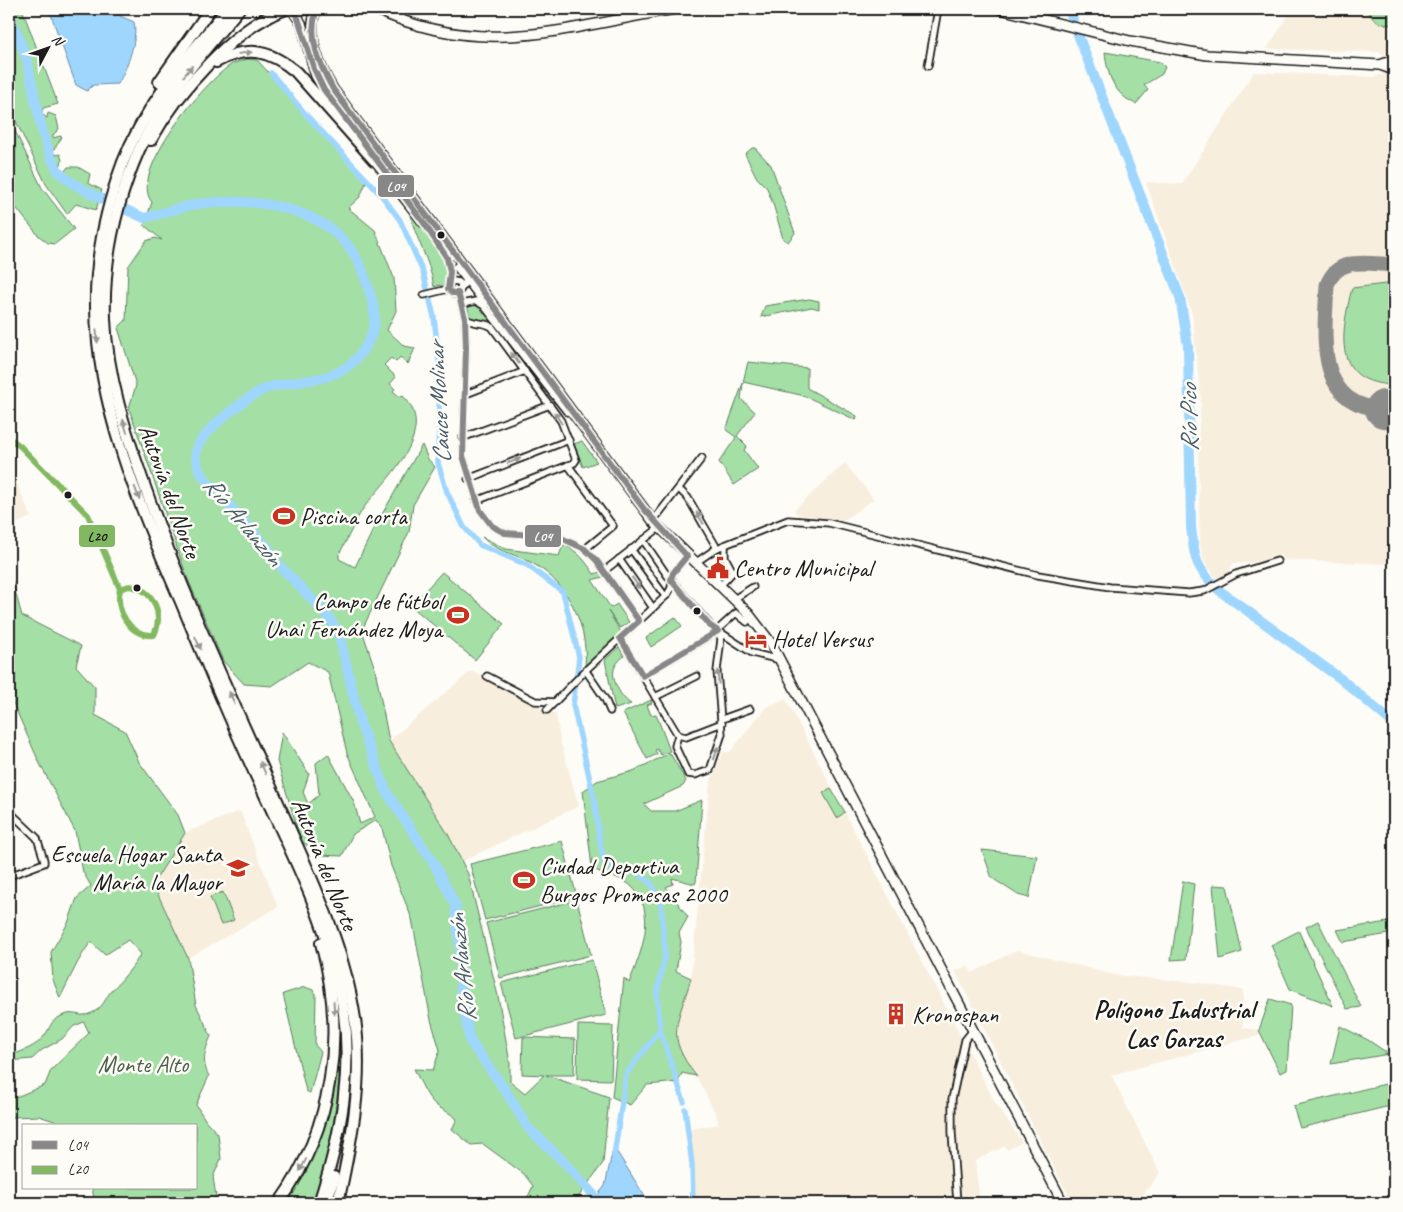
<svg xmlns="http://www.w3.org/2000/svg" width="1403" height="1212" viewBox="0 0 1403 1212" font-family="Caveat,sans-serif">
<rect width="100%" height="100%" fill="#fdfcf7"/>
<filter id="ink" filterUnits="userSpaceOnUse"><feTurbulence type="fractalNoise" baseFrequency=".02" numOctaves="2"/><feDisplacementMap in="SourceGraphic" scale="10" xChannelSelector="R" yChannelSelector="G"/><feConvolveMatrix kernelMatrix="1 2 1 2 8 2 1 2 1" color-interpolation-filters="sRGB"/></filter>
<g filter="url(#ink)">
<g fill="#f8eedd">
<polygon points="1292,9 1394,9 1394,564 1284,560 1281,555 1258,563 1233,563 1227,576 1217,580 1204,560 1200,545 1198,443 1201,401 1192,313 1146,182 1182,184 1254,72 1374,77 1389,72 1388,58 1379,52 1267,49"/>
<polygon points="845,463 874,499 841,522 797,514 794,510"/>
<polygon points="9,465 31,517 9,527"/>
<polygon points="471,671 537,706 556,714 560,740 579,806 462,861 448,834 389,741"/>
<polygon points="786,699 995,1102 1022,1142 1007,1150 1005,1146 975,1161 980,1203 696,1203 691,1129 719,1124 716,1114 696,1076 682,1057 676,1043 677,1022 691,978 710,783 723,752 730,752 766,707"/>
<polygon points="240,811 278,907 188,958 153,884 185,833"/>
<polygon points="1017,950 1115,975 1200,983 1243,990 1243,1028 1259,1030 1261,1035 1111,1075 1160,1173 1142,1196 1148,1203 1072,1203 955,971 968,966 972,973"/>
</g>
<g fill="#a4dfa6" stroke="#607e61">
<polygon points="9,9 22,9 58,104 43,108 42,114 47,118 48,113 56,116 59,129 53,135 53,138 60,136 62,137 53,151 55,155 60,154 62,160 60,168 64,172 68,167 78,167 90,174 88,183 102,190 96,210 76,204 67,214 46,184 9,107"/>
<path d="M 1367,9 L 1394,9 L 1394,25 C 1381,25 1372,22 1367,9 Z"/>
<path d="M 1105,52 L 1160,62 L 1165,67 L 1162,74 L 1144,85 L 1148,90 L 1136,104 C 1114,95 1107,74 1105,52 Z"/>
<path d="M 246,59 L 257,60 L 367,180 L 360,197 L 348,208 L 375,230 L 394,278 L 396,311 L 387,330 L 404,346 L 415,348 L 408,364 L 400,357 L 396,362 L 391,358 L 384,365 L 396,377 L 390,384 L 395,389 L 393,391 L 400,397 L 402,395 C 440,430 387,478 365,506 C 355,520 348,539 339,554 L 339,559 L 355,567 L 374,528 L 422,445 L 428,459 L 435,467 L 413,505 L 409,532 L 362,630 L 375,669 L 389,741 L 448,834 L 468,874 L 498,996 L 510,1063 L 510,1081 L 525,1093 L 544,1075 L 522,1074 L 523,1037 L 575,1039 L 574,1075 L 546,1075 L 609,1097 L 603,1163 L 574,1203 L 525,1203 L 533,1186 L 524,1174 L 483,1144 L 471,1145 L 452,1129 L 457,1119 C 451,1113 444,1111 437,1106 C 427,1099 420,1080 414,1069 L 433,1070 L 440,1050 L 431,1020 L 412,919 L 391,866 L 382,828 L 376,820 L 353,834 L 342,856 L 319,855 L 301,841 L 277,761 L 282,732 L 309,774 L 303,792 L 308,804 L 319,795 L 316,763 L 328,754 L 354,802 L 360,824 L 375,817 L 347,753 L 328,672 L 308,662 L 272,686 L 244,684 L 223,661 L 187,577 L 129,408 L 136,385 L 118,328 L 126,320 L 128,267 L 146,241 L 155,238 L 162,240 L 144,225 L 152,202 C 127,174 206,80 232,64 C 236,62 242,61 246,59 Z"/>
<polygon points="9,118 42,188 74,229 55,244 48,243 38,235 9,199"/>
<polygon points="752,148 755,148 771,165 795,233 788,242 783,239 774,207 767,188 757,178 745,154"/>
<path d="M 409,211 L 444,258 L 447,282 L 441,287 L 440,285 L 434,287 C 430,260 415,238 409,211 Z"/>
<path d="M 1394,283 L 1394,385 C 1331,383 1341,333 1352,288 Z"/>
<polygon points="809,299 819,301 819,309 812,307 761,317 765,306"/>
<polygon points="475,303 481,307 522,361 520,362 494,326 470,320 468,308"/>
<polygon points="748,362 807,368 807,388 857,416 856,420 805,396 743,382"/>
<polygon points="743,383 741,399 755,412 737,436 747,446 744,450 758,469 734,485 719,462 735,439 736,437 726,430"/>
<polygon points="582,441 597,462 583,467 574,444"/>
<path d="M 482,537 L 506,549 L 559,556 L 563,545 C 578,550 586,562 594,574 L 600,572 L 603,577 L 592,580 L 611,608 L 617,604 L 629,622 L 620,628 L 608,611 L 621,632 L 585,667 C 589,624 566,578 526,560 C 511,553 494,550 482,537 Z"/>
<polygon points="442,572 504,624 475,660 411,606"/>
<path d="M 9,579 L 12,580 L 22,616 L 81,646 L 76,666 L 95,687 L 95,715 L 125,731 L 139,762 L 178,815 L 185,833 L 153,884 L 188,958 L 196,1005 L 211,1036 C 205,1050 201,1062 209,1076 L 196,1105 L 206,1121 L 218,1134 L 221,1159 L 213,1177 L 217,1203 L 95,1203 L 92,1188 L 196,1188 L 196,1126 L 69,1126 L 39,1116 L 12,1117 L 9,1120 L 9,1100 L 45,1085 L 51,1070 L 89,1033 L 84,1022 L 74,1026 L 62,1039 L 42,1050 L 32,1059 L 9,1061 L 9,1056 C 23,1051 36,1047 45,1035 C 49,1030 50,1023 56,1019 C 74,1008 76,1018 89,1014 C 104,1009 104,999 112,990 C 124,978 132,968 141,954 L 128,940 L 105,955 L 91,942 C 78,958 70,979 60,998 L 53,980 L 51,952 L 68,923 L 77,898 L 91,886 L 83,872 L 75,831 L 39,762 L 9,694 Z"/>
<polygon points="675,617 682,626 651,647 646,638"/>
<path d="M 619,647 L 624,656 C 622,658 618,661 616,665 C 608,676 621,698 631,704 L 615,709 L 605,660 Z"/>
<polygon points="651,700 652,703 647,705 651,715 656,714 670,751 661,755 657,749 655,750 657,754 647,759 623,713"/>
<path d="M 670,753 L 686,781 L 683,786 L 644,804 L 651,811 L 675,811 L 702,800 L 696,882 L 695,884 L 672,878 L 673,884 L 666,887 L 688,917 L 679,933 L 681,942 L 676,971 L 691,978 C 678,1025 664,1033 696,1076 L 682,1073 L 678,1082 L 647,1085 L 630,1105 L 612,1097 L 624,978 L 629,983 C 641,953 659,911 630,885 C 618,875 604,876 592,868 L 583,791 L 597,781 L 633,771 Z"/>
<polygon points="831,789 845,812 837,818 823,793"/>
<polygon points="562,841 577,897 485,920 470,864"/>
<polygon points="982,850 1037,856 1029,898 1018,895 992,878"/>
<polygon points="1183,881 1194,884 1186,959 1171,960"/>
<polygon points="1213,885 1227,886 1242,952 1220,959"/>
<polygon points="223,892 234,920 221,925 210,897"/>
<polygon points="577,900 591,955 500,978 486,923"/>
<polygon points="1318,921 1361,1007 1347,1009 1306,927"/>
<polygon points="1394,921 1394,933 1343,942 1337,930"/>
<polygon points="1299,931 1299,932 1333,1006 1290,989 1271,945"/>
<polygon points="592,960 606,1015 516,1038 501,983"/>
<polygon points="305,987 313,990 316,994 315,1045 321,1052 310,1093 306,1091 283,994"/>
<polygon points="1270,999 1291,1005 1287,1070 1280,1073 1259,1030"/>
<polygon points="578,1025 613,1026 611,1080 577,1079"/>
<polygon points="1340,1026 1368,1040 1389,1054 1331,1064"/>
<path d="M 338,1037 L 340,1038 C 341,1096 331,1148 313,1203 L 282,1203 L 304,1167 Z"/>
<polygon points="1394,1082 1394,1105 1300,1128 1293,1106"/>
</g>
<g fill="#9fd6fe" stroke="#6b8ca4">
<path d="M 49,9 L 118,9 L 120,16 L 134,22 C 138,40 127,68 118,84 L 93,85 L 87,91 L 76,85 Z"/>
<polygon points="613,1149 617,1152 649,1203 591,1203 605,1186"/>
</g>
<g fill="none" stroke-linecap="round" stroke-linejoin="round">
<g stroke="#9fd6fe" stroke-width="5.5">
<polyline points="271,73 308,117 382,196 400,220 423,272 434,317 440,370 438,463 447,492 464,527 480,545 527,565 563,592 579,657 573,705 594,798 600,843 605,865 615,868 631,868 651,883 661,904 665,954 657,994 660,1030 684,1102"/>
<polyline points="685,1109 692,1164 693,1203"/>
<polyline points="614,1156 626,1074 660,1030"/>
</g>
<g stroke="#9fd6fe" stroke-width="10">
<polyline points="1068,9 1073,19"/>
<path d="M 9,15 C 16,29 21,44 26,58 C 34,86 42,155 62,175 C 80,191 121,207 144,218 C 164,213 185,205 206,203 C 268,197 344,211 365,278 C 370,293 378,314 373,330 C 368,345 358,360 344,369 C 322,382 296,380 271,387 C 252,392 203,430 197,448 C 194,457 197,465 201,474 L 268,548 L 280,566 L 327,615 L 339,634 L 360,723 L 387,793 L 433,862 L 455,904 L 460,947 L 461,997 L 470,1041 L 507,1093 L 528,1128 L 562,1160 L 601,1203"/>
<path d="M 1078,35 L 1180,297 L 1188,346 L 1191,527 C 1195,561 1195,567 1220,591 L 1341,679 L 1394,724"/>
</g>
<path stroke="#8c8c8a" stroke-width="15" d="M 1384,409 C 1313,406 1325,333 1327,285 C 1338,255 1368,264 1394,265"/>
<polyline stroke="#8c8c8a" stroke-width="38" points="1384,409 1394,410"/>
<g stroke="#1c1c1c" stroke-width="9">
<g id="minor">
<polyline points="928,66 938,9"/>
<polyline points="424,223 447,258 450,272 449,291 454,294 458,293"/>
<polyline points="449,283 453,281 459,282 461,285 460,291"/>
<polyline points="461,289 468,278"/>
<polyline points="458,293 465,318 466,348 463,456 480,510 492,526 505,533 559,537 585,549 597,561 639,621"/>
<polyline points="424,295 448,289"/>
<polyline points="462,304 476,301 484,306 567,412"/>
<path d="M 465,318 C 472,325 484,321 492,327 L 561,421 L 576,460 L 574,463 L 476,501"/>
<polyline points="466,394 525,371"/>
<polyline points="462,438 550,405"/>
<polyline points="568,465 613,526 585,549"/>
<polyline points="468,479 569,440"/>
<polyline points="680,490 688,498 717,548"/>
<polyline points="653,521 702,458"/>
<polyline points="643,540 667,575 711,626 752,653 780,660"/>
<polyline points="631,549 665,596"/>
<polyline points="619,559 653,608"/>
<polyline points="695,563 717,548 788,520 829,523 1038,575 1110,587 1189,593 1204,591 1236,574 1277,561"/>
<polyline points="604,571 659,528"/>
<polyline points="720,586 733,572 725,557 725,545"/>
<polyline points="734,599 753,587"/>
<polyline points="620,638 678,735"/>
<polyline points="586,671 605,699 610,711"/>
<polyline points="487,676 535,701 555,702"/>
<polyline points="643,676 712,635 736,613 747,622"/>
<polyline points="655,697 697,676"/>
<polyline points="547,710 588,668 667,595 671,588 673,573 687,556"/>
<polyline points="722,719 750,709"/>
<polyline points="678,735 675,746 688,774 695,775 710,770 722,734 717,671 721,639 718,631"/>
<polyline points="678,735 686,737 722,723"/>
<polyline points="9,806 13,815 37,838 44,860 44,863 9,876"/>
<polyline points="957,1203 952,1132 952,1099 965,1040 973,1030"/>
</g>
</g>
<g stroke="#1c1c1c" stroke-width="12">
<g id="trunk">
<path d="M 317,9 C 305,33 320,68 333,89 L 653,521 L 748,613 L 771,643 L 1063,1203"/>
<path d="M 375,9 C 483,60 566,27 675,9"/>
<polyline points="1000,9 1130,41 1207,55 1380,65 1394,70"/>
<polyline points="289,10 299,11 311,9"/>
<polyline points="293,11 301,23 316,76 346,122"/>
<polyline points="1380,65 1394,60"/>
<polyline points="370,154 424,223"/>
<polyline points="458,267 485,302"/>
</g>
</g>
<g stroke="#1c1c1c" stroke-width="14">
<g id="motorway">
<path d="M 227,9 C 188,57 146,103 123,162 C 106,208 95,258 96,307 C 97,410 141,509 181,602 C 207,665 234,729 263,791 C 293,856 328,924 341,995 C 355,1066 341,1136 319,1203"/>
<path d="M 239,9 C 202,53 163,97 139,150 C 116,203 103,261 105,319 C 107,376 126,433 145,487 C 183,596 233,701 280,807 C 310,875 344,944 355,1019 C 364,1082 351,1142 338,1203"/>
<path d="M 216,62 C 248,45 270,50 296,72 L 374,160"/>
<polyline points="159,82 210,9"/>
<path d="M 151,140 C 177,93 235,26 286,9"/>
<path d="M 279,1203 C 334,1127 346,1033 321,943"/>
<polyline points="326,1203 334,1177"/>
</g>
</g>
<use href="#minor" stroke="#fdfcf7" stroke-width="5.5"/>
<use href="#trunk" stroke="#fdfcf7" stroke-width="9"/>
<use href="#motorway" stroke="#fdfcf7" stroke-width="10"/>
<g stroke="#fdfcf7" stroke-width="10">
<path id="bus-1" d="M 286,9 L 293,11 L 298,18 L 314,69 L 324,90 L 424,223 L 447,258 L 450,272 L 448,289 L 452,293 L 458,293 L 465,318 L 466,348 L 463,456 L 480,510 L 492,526 L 505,533 L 559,537 L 585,549 L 597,561 L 639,621 L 620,638 L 643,676 L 718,631 L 709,625 L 671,580 L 673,573 L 687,556 L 644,509 L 333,89 C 319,64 307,37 317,9"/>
</g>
<g stroke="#fdfcf7" stroke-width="10">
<g id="bus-2">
<polyline points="9,438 20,446 88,515 120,589"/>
<path d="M 129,586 C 154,589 164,614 154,635 C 130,637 115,611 120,589 Z"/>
</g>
</g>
<use href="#bus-1" stroke="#878787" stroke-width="6"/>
<use href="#bus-2" stroke="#82b861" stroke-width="6"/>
</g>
<defs><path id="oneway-solid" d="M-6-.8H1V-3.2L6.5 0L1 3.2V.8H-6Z" transform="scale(1.25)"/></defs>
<g fill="#989794">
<use href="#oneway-solid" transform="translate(245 53) rotate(-7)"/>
<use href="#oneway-solid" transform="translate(188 71) rotate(-51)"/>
<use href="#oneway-solid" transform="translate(97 336) rotate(85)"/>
<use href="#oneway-solid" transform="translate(515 358) rotate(-126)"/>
<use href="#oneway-solid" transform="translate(558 418) rotate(-123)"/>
<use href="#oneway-solid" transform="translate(125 426) rotate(-107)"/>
<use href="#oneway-solid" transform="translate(514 461) rotate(-21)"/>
<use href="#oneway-solid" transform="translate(137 493) rotate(69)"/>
<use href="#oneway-solid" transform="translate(700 518) rotate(-121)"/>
<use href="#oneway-solid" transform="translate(636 583) rotate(55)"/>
<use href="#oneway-solid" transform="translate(198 643) rotate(66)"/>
<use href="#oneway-solid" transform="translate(718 677) rotate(-95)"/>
<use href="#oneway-solid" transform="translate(232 698) rotate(-113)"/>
<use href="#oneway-solid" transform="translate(716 753) rotate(-72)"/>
<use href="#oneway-solid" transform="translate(263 768) rotate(-114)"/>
<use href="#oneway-solid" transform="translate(334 1008) rotate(86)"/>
<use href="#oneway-solid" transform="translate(303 1165) rotate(118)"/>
</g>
</g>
<defs>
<g id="stadium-bare" transform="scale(1.725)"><path d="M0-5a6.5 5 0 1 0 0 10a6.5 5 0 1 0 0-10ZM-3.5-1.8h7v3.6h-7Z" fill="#c8321e" stroke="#fdfcf7" stroke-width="2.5" paint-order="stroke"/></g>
<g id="civic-bare" transform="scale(1.725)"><path d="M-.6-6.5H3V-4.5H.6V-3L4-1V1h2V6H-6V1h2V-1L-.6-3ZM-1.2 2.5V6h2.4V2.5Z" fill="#c8321e" stroke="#fdfcf7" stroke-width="2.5" paint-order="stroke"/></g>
<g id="hotel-bare" transform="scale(1.725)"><path d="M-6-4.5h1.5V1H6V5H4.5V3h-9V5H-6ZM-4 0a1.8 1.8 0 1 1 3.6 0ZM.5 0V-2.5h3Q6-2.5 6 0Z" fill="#c8321e" stroke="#fdfcf7" stroke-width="2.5" paint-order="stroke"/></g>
<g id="school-bare" transform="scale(1.725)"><path d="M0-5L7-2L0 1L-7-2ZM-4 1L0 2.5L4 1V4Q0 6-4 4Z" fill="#c8321e" stroke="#fdfcf7" stroke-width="2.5" paint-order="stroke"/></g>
<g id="building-bare" transform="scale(1.725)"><path d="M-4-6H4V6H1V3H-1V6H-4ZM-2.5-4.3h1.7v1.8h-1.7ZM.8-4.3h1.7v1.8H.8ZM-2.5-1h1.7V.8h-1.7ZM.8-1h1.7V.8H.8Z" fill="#c8321e" stroke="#fdfcf7" stroke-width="2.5" paint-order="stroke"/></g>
</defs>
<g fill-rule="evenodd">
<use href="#stadium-bare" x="284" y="516"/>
<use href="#civic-bare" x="718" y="568"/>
<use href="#stadium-bare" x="458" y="615"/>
<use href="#hotel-bare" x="756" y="639"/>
<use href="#school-bare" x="238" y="868"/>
<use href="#stadium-bare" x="524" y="880"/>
<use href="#building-bare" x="896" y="1014"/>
</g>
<g fill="#1c1c1c" stroke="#fdfcf7" stroke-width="2">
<circle cx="441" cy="235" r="4.5"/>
<circle cx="68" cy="495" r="4.5"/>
<circle cx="137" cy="588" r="4.5"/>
<circle cx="697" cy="611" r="4.5"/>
</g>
<g text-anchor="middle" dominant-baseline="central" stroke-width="5" stroke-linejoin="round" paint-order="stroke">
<g font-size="24" fill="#1c1c1c" stroke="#fdfcf7">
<text transform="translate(170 491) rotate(70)">Autovía del Norte</text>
<text transform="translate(325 864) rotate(68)">Autovía del Norte</text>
</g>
<g font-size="24" fill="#1c1c1c" stroke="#fdfcf7" text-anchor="start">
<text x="300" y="516">Piscina corta</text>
<text x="734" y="568">Centro Municipal</text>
<text x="442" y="601" text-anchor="end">Campo de fútbol<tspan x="442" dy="28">Unai Fernández Moya</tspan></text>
<text x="772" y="639">Hotel Versus</text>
<text x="222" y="854" text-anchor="end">Escuela Hogar Santa<tspan x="222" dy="28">María la Mayor</tspan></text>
<text x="540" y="866">Ciudad Deportiva<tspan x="540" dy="28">Burgos Promesas 2000</tspan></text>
<text x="912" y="1014">Kronospan</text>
</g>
<g font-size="24" fill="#4c604c" stroke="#fdfcf7">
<text x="143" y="1064">Monte Alto</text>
</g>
<g font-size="25" font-style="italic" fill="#4a5d6b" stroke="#fdfcf7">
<text transform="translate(439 403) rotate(-93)">Cauce Molinar</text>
<text transform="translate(1189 418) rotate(-91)">Río Pico</text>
<text transform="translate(243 521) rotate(50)">Río Arlanzón</text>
<text transform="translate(462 968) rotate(-96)">Río Arlanzón</text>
</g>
<g font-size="25" font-weight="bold" fill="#1c1c1c" stroke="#fdfcf7">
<text x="1174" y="1010">Polígono Industrial<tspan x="1174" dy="29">Las Garzas</tspan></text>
</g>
</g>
<g stroke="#fdfcf7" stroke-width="2">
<rect x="377" y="174" width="38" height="24" rx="5" fill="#878787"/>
<rect x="78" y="524" width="38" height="24" rx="5" fill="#82b861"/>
<rect x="524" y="524" width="38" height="24" rx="5" fill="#878787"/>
</g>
<g font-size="14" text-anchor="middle" font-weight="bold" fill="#fff">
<text x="396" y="191">L04</text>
<text x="543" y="541">L04</text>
</g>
<g font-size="14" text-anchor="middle" font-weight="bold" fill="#111">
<text x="97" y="541">L20</text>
</g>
<rect width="1403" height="1212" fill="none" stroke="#fdfcf7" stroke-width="30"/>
<rect x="15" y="15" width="1373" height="1182" fill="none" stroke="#1c1c1c" stroke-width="2" filter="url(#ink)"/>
<rect x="22" y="1124" width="175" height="65" fill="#fdfcf7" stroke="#a3a29f"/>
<rect x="32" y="1141" width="25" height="8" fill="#878787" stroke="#a3a29f"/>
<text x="68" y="1150" font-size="15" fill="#1c1c1c">L04</text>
<rect x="32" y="1166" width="25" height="8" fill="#82b861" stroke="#a3a29f"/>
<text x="68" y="1174" font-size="15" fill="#1c1c1c">L20</text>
<g transform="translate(48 48) rotate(49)" stroke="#fdfcf7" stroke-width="4" paint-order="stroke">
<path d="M0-4L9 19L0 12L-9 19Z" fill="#1c1c1c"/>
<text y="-8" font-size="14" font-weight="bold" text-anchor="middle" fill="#1c1c1c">N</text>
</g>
</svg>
